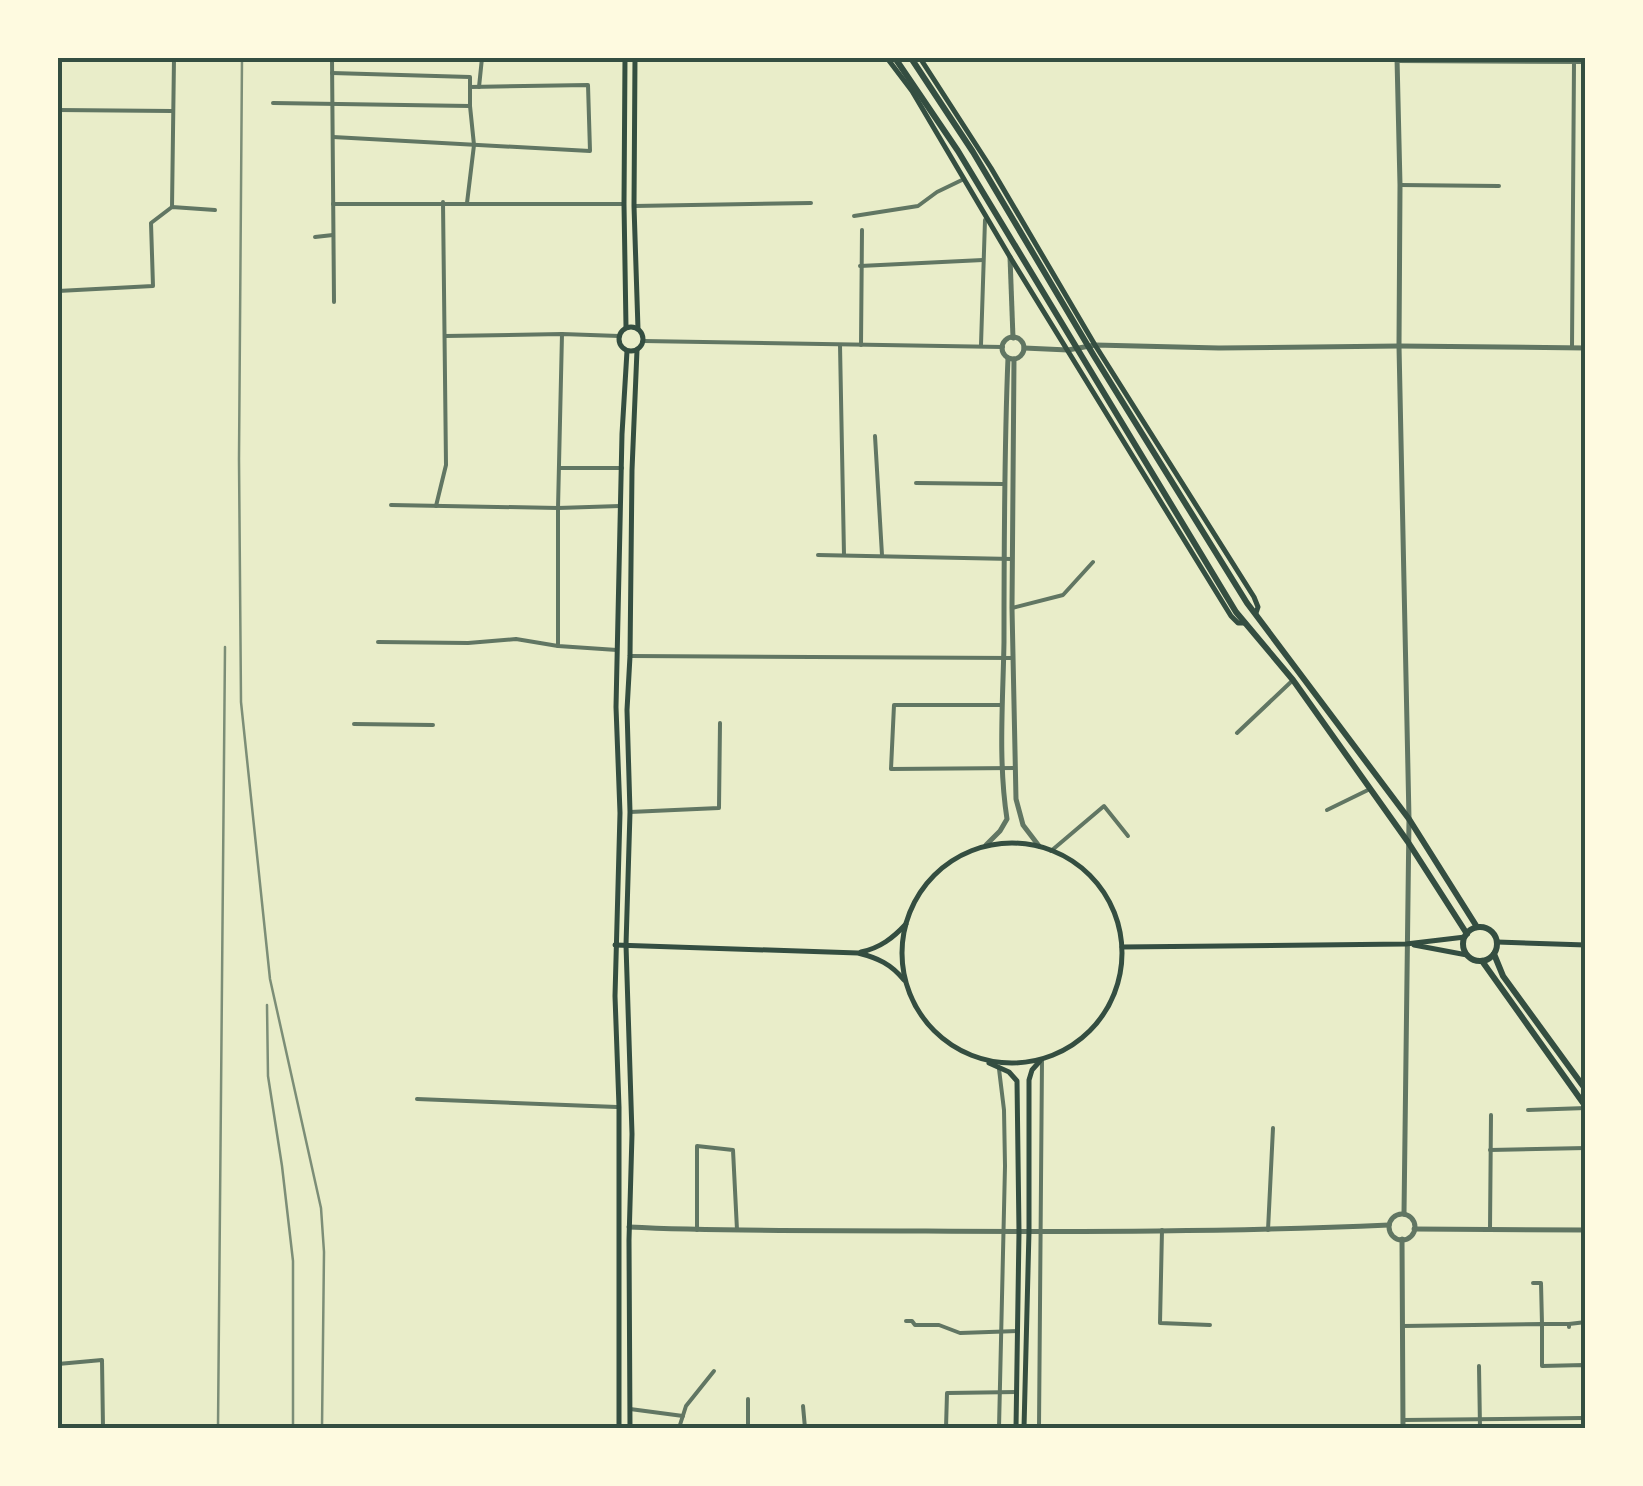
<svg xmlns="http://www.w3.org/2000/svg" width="1643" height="1486" viewBox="0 0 1643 1486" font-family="Lato,sans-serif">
<rect width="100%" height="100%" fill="#e9edc9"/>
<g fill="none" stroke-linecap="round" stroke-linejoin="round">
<g stroke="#617663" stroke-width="4">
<polyline points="332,58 334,302"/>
<polyline points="1397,61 1586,62"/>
<polyline points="332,73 470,77 470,106 474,145 467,203"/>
<polyline points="479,87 482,58"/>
<polyline points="273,103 470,106"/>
<polyline points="58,110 172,111"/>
<polyline points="333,137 590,151 588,85 470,87"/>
<polyline points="1400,185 1499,186"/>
<polyline points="333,204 623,204"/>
<polyline points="634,206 811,203"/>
<polyline points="172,207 174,58"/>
<polyline points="854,216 918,206 937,192 964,179"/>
<polyline points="315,237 333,235"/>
<polyline points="860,266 983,260"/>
<polyline points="58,291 153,286 151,223 172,207 215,210"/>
<polyline points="445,336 562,334 619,336"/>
<polyline points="643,341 1003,347"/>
<polyline points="840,345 844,555"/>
<polyline points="861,345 862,230"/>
<polyline points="981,345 985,220"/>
<polyline points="1572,347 1574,62"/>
<polyline points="875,436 882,555"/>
<polyline points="559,468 622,468"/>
<polyline points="916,483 1003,484"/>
<polyline points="391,505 558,508 620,506"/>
<polyline points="436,506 446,465 443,202"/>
<polyline points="818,555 1012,559"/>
<polyline points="1012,608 1063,595 1093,562"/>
<polyline points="378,642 468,643 516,639 558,646 617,650"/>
<polyline points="558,646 558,508 562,334"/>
<polyline points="630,656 1013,658"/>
<polyline points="1002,705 894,705 891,769 1015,768"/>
<polyline points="354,724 433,725"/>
<polyline points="1237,733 1293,680"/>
<polyline points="1327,810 1370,789"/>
<polyline points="630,812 719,808 720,723"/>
<polyline points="1051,851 1104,806 1128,836"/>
<polyline points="999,1069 1004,1110 1005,1166 999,1428"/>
<polyline points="417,1099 617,1107"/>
<polyline points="1528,1110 1586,1108"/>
<polyline points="1490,1150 1586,1148"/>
<polyline points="1490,1229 1491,1115"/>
<polyline points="697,1230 697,1146 733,1150 737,1230"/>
<polyline points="1162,1230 1160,1323 1210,1325"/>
<polyline points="1268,1230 1273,1128"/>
<polyline points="1533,1283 1541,1283 1542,1324 1569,1324 1569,1327"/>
<polyline points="906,1321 912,1321 915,1325 939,1325 960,1333 1018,1331"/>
<polyline points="1569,1324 1586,1322"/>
<polyline points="1403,1326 1542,1324 1542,1366 1584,1365 1585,1428"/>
<polyline points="58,1364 102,1360 103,1428"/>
<polyline points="1479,1366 1480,1428"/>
<polyline points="803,1406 805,1428"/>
<polyline points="630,1409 683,1416"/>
<polyline points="1403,1420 1583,1418"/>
<polyline points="679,1428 686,1406 714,1371"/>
<polyline points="748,1428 748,1399"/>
<polyline points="946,1428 947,1393 1017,1392"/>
<polyline points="1039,1428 1042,1059"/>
</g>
<g stroke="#617663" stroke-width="5">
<polyline points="1397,58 1400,185 1399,346 1409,819 1404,1214"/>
<polyline points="1010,257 1013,338"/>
<circle cx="1013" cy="348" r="11"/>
<polyline points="1024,348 1068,350 1095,345 1219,348 1399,346 1586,348"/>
<polyline points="1014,359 1012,608 1016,799 1023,825 1039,846"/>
<path d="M 986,845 L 1000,831 L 1007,819 C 998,761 1003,701 1004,642 C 1004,547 1004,453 1008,358"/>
<circle cx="1402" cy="1227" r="13"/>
<path d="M 629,1227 C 728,1232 827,1230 926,1231 C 1080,1232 1235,1232 1389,1225"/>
<polyline points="1414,1229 1586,1230"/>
<polyline points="1402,1239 1403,1428"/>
</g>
<g stroke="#344e41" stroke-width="5">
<polyline points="625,58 624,204 626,327"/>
<polyline points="635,58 634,206 638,329"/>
<polyline points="887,58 912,91 1010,257 1231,616 1238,623 1245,623"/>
<polyline points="920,58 991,168 1095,345 1254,597 1258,607 1256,613"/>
<circle cx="631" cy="339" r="12"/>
<circle cx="1012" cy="953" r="110"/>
<polyline points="1497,942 1586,945"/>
<path d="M 615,945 L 858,953 C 878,958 891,964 904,980"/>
<polyline points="1414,945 1467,955"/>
<polyline points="1122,947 1406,944 1465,937"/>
<path d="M 861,952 C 880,948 893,938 906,924"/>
<polyline points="989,1063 1009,1072 1017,1081 1019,1232 1016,1428"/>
<polyline points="619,1428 619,1107 615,996 620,813 616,707 622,434 627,351"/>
<polyline points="630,1428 629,1240 632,1134 626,945 630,812 627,710 630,656 632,470 637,350"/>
<polyline points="1024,1428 1029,1231 1029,1080 1032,1070 1040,1061"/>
</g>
<g stroke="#344e41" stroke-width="6">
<polyline points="895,58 958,151 1236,612 1293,680 1408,842 1467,934"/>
<polyline points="911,58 973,152 1094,356 1247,603 1409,819 1477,927"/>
<circle cx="1480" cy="944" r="17"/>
<polyline points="1494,954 1503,976 1586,1090"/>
<polyline points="1482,961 1586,1107"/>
</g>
<g stroke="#7c8e77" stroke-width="2.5">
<polyline points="242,58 239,459 241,702 270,979 321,1208 324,1252 322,1428"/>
<polyline points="267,1005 268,1076 282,1166 293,1261 293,1428"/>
<polyline points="218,1428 225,647"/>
</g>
</g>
<rect width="1643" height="1486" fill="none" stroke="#fefae0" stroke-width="120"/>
<rect x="60" y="60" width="1523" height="1366" fill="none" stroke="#344e41" stroke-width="4"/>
</svg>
